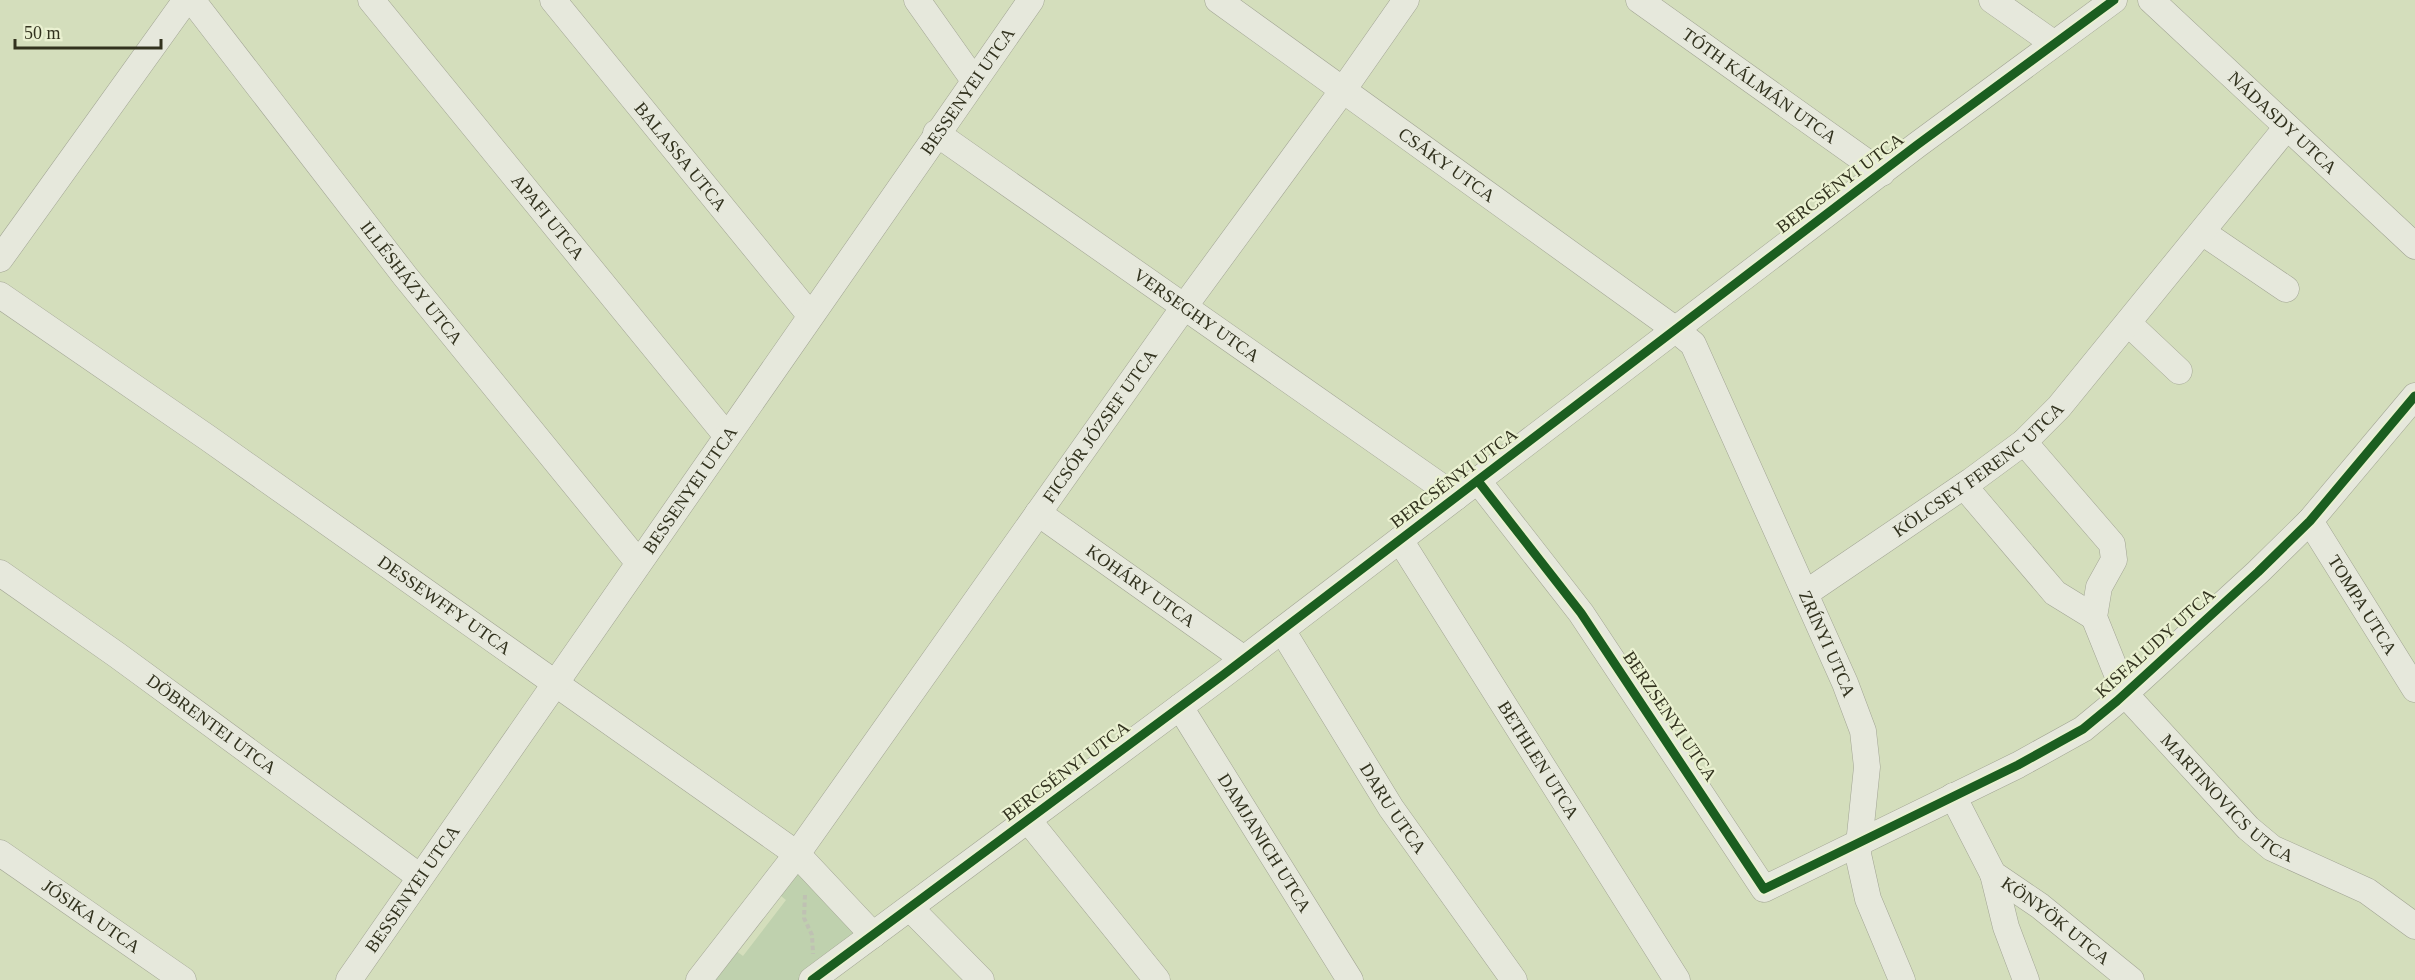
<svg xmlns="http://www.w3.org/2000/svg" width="2415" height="980" viewBox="0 0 2415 980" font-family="Georgia,serif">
<rect width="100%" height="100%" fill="#dbe0cb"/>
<rect fill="#d4debc" x="0" y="0" width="2415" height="980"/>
<polygon fill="#bfd1ae" points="797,854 872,935 812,980 699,980 727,944 743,956 786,900 771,888"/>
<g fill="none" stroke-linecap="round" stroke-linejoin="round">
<g stroke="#a2a594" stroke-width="27">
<g id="minor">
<path id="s1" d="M 192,0 L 405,276 L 638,562"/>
<path id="s2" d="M 371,0 L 726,435"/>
<path id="s3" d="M 553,0 L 810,315"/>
<polyline points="917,0 973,79"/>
<path id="s4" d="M 1218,0 L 1676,330 L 1693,344 L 1845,683 L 1863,731 L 1867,767 L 1858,854 L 1868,899 L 1902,980"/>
<path id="s5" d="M 1639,0 L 1882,173"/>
<polyline points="1992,0 2053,43"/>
<path id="s6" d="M 2151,0 L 2415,246"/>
<path id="s7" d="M 936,133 L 1456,497"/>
<polyline points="2202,232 2286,289"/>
<polyline points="0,259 186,0"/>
<path id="s8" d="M 0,295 L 208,438 L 797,854 L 873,935"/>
<polyline points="2128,323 2179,371"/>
<path id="s9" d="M 2024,442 L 2112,544 L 2114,560 L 2099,587 L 2094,617 L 2125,694 L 2248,828 L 2272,848 L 2367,891 L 2415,926"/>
<polyline points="1478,481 1581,613 1764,889 2018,765 2083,729 2117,701 2258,572 2310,521 2415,396"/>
<polyline points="1964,486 2055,593 2094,617"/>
<path id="s10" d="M 1038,513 L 1244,659"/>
<path id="s11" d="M 2310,521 L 2415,689"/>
<path id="s12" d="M 1400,540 L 1677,980"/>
<path id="s13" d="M 0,573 L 117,655 L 420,877"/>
<path id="s14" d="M 1806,593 L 1971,481 L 2024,442 L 2059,407 L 2287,127"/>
<path id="s15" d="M 1282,630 L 1391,808 L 1514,980"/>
<path id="s16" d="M 1180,707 L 1350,980"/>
<path id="s17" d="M 1953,796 L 1993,874 L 2040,906 L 2131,980"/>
<polyline points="1028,820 1157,980"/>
<path id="s18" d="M 0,853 L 183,980"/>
<polyline points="1993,874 2006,927 2026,980"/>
<polyline points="910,908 981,980"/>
<path id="s19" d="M 349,980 L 1031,0"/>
<path id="s20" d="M 699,980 L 797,854 L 1184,307 L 1343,90 L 1406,0"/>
<polyline points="812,980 1223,675 1917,145 2114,0"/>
</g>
</g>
<polyline stroke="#bfc1b3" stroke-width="4" stroke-dasharray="4.5 3" stroke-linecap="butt" points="805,895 804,918 812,935 813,954"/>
<use href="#minor" stroke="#e6e8dc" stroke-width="26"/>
<g stroke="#eaf1d1" stroke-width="13">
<g id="cycleway">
<polyline points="1478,481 1581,613 1764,889 2018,765 2083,729 2117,701 2258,572 2310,521 2415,396"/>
<polyline points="812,980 1223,675 1917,145 2114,0"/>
</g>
</g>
<use href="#cycleway" stroke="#1b5e20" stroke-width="9"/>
</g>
<g text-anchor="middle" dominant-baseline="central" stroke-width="4.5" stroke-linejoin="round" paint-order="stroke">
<g font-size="18" fill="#32321e" stroke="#eaf1d1">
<text stroke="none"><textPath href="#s5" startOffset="148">TÓTH KÁLMÁN UTCA</textPath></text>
<text stroke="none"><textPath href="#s19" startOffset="1083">BESSENYEI UTCA</textPath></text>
<text stroke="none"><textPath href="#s6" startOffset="180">NÁDASDY UTCA</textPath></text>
<text stroke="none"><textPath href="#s3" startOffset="202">BALASSA UTCA</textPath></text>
<text stroke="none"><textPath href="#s4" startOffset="282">CSÁKY UTCA</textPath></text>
<text transform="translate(1840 183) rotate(-37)">BERCSÉNYI UTCA</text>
<text stroke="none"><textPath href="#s2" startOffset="280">APAFI UTCA</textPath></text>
<text stroke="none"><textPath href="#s1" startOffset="358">ILLÉSHÁZY UTCA</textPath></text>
<text stroke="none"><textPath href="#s7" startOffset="318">VERSEGHY UTCA</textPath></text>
<text stroke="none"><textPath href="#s20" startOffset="684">FICSÓR JÓZSEF UTCA</textPath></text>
<text stroke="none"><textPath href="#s14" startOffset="212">KÖLCSEY FERENC UTCA</textPath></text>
<text transform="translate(1454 478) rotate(-37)">BERCSÉNYI UTCA</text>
<text stroke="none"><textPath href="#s19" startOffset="597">BESSENYEI UTCA</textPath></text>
<text stroke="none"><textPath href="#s10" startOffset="126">KOHÁRY UTCA</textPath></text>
<text stroke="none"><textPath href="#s11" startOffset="99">TOMPA UTCA</textPath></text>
<text stroke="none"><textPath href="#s8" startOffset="542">DESSEWFFY UTCA</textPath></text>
<text transform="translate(2155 643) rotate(-42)">KISFALUDY UTCA</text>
<text stroke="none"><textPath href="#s4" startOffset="915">ZRÍNYI UTCA</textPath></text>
<text transform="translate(1670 716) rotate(56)">BERZSENYI UTCA</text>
<text stroke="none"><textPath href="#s13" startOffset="260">DÖBRENTEI UTCA</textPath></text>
<text stroke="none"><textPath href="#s12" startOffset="260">BETHLEN UTCA</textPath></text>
<text transform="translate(1066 771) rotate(-37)">BERCSÉNYI UTCA</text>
<text stroke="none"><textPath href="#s9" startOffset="442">MARTINOVICS UTCA</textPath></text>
<text stroke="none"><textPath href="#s15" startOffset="210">DARU UTCA</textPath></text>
<text stroke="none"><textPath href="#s16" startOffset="160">DAMJANICH UTCA</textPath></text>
<text stroke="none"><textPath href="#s19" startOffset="111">BESSENYEI UTCA</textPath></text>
<text stroke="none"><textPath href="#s18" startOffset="111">JÓSIKA UTCA</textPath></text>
<text stroke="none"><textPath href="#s17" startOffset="166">KÖNYÖK UTCA</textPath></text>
</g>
</g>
<path d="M15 39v9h146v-9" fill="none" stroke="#32321e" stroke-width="3"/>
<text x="24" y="39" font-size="18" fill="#32321e" stroke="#eaf1d1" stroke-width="4.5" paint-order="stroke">50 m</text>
</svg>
